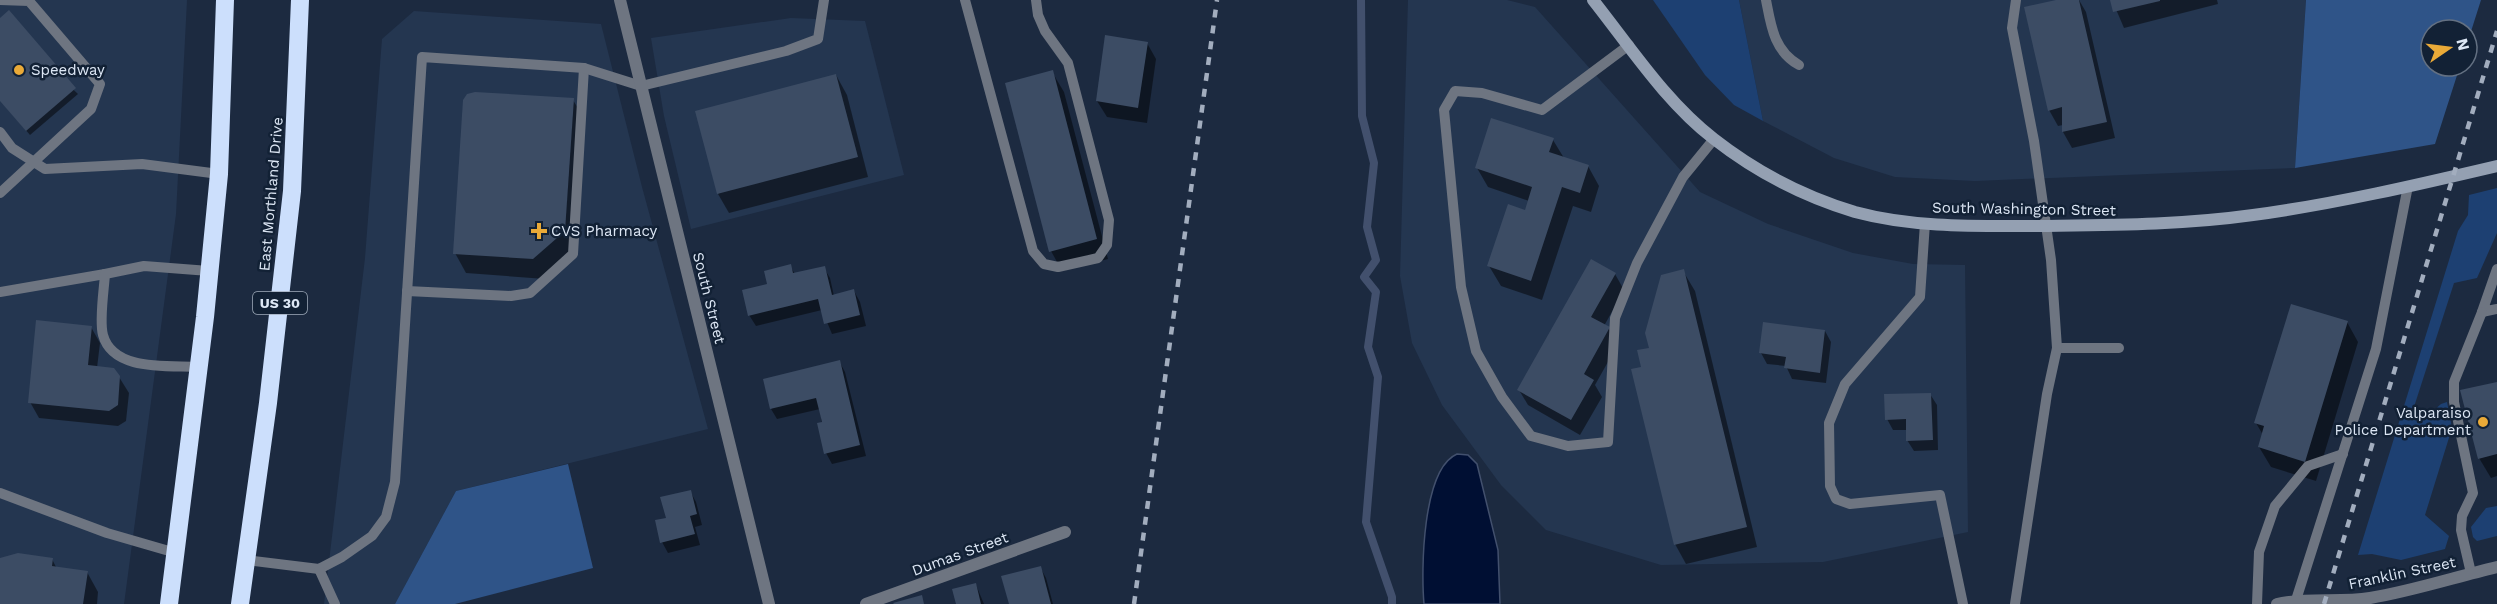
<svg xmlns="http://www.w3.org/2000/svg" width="2497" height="604" viewBox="0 0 2497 604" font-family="'Work Sans',sans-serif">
<rect width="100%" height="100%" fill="#1c2a40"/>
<g fill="#243650">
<polygon points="0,0 187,0 176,214 124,604 0,604"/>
<polygon points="1408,0 1507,0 1535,7 1700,192 1768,224 1853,253 1913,264 1965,265 1968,532 1823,562 1661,565 1546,530 1501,485 1442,405 1412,343 1400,276"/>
<polygon points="1739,0 2306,0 2295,168 1975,181 1895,177 1834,158 1763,121"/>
<polygon points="414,11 601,24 642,187 708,429 456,491 395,604 324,604 365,258 382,39"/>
<polygon points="791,18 865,21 904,175 691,229 664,116 651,38"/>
</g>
<g fill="#1d4072">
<polygon points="1653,0 1739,0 1763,121 1734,105 1705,75"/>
<polygon points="2497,188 2497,233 2477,278 2454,283 2413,410 2425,418 2441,404 2447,402 2452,428 2425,515 2449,536 2445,549 2401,560 2372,554 2358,555 2458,231 2468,215 2469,195"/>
<polygon points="2497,506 2497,536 2477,541 2473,537 2471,527 2486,508"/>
</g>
<g fill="#2f5488">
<polygon points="2306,0 2481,0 2467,44 2467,30 2431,30 2431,66 2460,66 2435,144 2295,168"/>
<polygon points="568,464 593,568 455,604 395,604 456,491"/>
</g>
<path fill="#000f33" stroke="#42506d" stroke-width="1.5" d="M 1457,454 L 1468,455 L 1477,464 L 1498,550 L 1500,604 L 1424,604 C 1421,571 1422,469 1457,454 Z"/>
<g fill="#0007">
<polygon points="2063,0 2079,0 2086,12 2115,138 2072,148 2063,132 2063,125 2058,126 2049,110"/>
<polygon points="2112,0 2217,0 2218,4 2124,28"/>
<polygon points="0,20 78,94 30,135 0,100"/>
<polygon points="1147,43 1156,59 1147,123 1107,117 1097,101"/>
<polygon points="1052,72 1064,92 1108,259 1062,271 1051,251"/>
<polygon points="836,75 847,95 868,177 729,213 718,194"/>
<polygon points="573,100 585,120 576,251 545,279 466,273 455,253"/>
<polygon points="1553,140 1564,158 1588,166 1599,186 1591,212 1573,206 1542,300 1501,286 1489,266 1526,212 1529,201 1488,187 1477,168"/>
<polygon points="790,266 795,274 824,268 830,278 834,296 854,291 860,302 866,326 832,334 822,310 756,326 749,315 769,285"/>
<polygon points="1683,271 1695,291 1757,547 1686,564 1675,544 1643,368"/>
<polygon points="1615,274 1624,290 1604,326 1609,329 1618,344 1595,385 1602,397 1580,435 1528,405 1519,390"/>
<polygon points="2347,322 2358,342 2316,481 2271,467 2259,447 2263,435 2256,423"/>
<polygon points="91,327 100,343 97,368 119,377 129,393 126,421 118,426 39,418 30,402"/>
<polygon points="1825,331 1831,342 1826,383 1792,379 1786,366 1767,364 1761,353"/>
<polygon points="839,361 845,372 866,456 832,464 826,453 820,409 777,419 771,409"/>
<polygon points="2497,383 2497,476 2491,478 2479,458"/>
<polygon points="1930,394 1937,405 1938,450 1914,451 1907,440 1907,430 1893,430 1887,419"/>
<polygon points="690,491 696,502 702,525 695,527 700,545 668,553 662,542 668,519"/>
<polygon points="52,559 57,569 87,572 98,592 97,604 0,604 0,560"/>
<polygon points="1040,567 1046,578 1053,604 1010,604"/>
<polygon points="976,585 984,604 957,604"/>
</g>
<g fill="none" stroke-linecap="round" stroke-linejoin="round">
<polyline stroke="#42506d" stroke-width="8" points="1361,0 1362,116 1374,163 1367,227 1376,260 1364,277 1376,292 1368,347 1378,377 1366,522 1392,597 1392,604"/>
</g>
<g fill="#3c4c64">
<polygon points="2056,0 2079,0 2107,122 2062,132 2062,107 2048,111 2024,7"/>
<polygon points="2110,0 2160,0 2160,1 2113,12"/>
<polygon points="9,10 76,88 26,131 0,101 0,18"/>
<polygon points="1105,35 1148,42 1138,108 1096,101"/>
<polygon points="1053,70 1097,239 1049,252 1005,83"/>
<polygon points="836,74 858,157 717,194 695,111"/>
<polygon points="475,92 574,98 565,231 533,259 453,254 463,100 467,94"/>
<polygon points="1491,118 1554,138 1549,152 1589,165 1580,193 1562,187 1531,281 1487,266 1508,204 1525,210 1532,187 1475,168"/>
<polygon points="1591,259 1616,273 1591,317 1610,327 1584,374 1594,380 1571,420 1517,390"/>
<polygon points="791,264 793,273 825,266 832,295 854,289 860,315 824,324 818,299 748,316 742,290 767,284 764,271"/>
<polygon points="1684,269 1747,527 1674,545 1631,369 1641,367 1637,350 1649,348 1645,333 1661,275"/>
<polygon points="2291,304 2348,321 2305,462 2258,447 2264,426 2254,423"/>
<polygon points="36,320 92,326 88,365 114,368 120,376 118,405 109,411 28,403"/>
<polygon points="1763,322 1825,330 1820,373 1784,368 1786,357 1759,353"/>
<polygon points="840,360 860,445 824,454 817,423 822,422 816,398 770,409 763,379"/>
<polygon points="2497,382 2497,454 2478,459 2460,390"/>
<polygon points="1931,393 1933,440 1906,441 1906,419 1885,420 1884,394"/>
<polygon points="691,490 697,514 690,516 695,534 660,543 655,520 666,518 660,497"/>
<polygon points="18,553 53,558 52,566 88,571 83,604 0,604 0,558"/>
<polygon points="1041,566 1051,604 1009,604 1001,576"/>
<polygon points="976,583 981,604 956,604 952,589"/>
<polygon points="922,595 924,604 894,604 893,603"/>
</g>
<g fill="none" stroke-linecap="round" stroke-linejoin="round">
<g stroke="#6e7581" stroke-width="10">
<polyline points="0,0 29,1 100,84 91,109 0,193"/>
<polyline points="965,0 1033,251 1044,264 1058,267 1098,258 1107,245 1109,220 1068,63 1045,31 1038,15 1036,0"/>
<path d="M 1766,0 C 1771,26 1774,51 1799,65"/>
<polyline points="1629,45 1542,110 1482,93 1455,91 1444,110 1461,287 1476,351 1502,397 1531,436 1568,446 1608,442 1615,318 1637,263 1683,177 1714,139"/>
<polyline points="0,132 12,148 45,169 142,164 219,174"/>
<polyline points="1925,223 1920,297 1845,384 1829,423 1830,486 1836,499 1850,504 1940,495 1963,604"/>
<polyline points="2497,269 2482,312 2497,309"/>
<polyline points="407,291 511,296 530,293 573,254 584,68"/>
<polyline points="0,292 105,274"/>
<polyline points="2057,348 2119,348"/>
<path d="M 199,367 C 169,365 113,372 103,335 C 99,321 104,290 105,274 L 144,266 L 209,271"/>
<polyline points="0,493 107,533 176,553"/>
<polyline points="246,560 319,569 342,557 372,536 386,517 395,482 422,57 584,68 641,86 786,51 818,39 824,0"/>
<polyline points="319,569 335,604"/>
<polyline points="2471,573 2461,530 2462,516 2473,493 2454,402 2454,382 2482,312"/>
<polyline points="2296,600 2376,349 2408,186"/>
<polyline points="2015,604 2047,394 2057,348 2051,260 2034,141 2012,28 2016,0"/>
<polyline points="2257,604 2259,552 2275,506 2308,466 2343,454"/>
</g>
<g stroke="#6e7581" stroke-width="12">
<polyline points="620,0 769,604"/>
<polyline points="866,604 1065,532"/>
<path d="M 2277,604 C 2307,597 2339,603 2370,598 C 2412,591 2455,577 2497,567"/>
</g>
<path stroke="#94a0b2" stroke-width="12" d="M 1593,0 C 1631,48 1666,102 1714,139 C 1755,171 1805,197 1855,212 C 1914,228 1978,226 2039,226 C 2110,225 2182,225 2253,215 C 2335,204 2416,185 2497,166"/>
<g stroke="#ccdffc" stroke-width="18">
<polyline points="169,604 205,317 219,174 225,0"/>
<polyline points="240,604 268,403 292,191 300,0"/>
</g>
<g stroke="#a2adbe" stroke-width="4.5" stroke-dasharray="8 8" stroke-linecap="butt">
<polyline points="1134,604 1217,0"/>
<polyline points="2324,604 2497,31"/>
</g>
</g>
<g fill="#eaaa38" stroke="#122135" stroke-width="2">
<circle cx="19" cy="70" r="6"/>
<path d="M536 222h6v6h6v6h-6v6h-6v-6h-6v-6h6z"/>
<circle cx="2483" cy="422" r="6"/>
</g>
<g text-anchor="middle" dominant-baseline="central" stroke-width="5" stroke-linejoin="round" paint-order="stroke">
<rect fill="#122135" stroke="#a0acbb" stroke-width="1.5" x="253" y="292" width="54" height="22" rx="4.5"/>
<g font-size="14" font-weight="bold" fill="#dde7f5">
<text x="280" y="303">US 30</text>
</g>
<g font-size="15" fill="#dde7f5" stroke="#122135" text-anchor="start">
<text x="31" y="70">Speedway</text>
<text x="551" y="231">CVS Pharmacy</text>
<text x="2471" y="413" text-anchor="end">Valparaiso<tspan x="2471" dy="17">Police Department</tspan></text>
</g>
<g font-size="15" fill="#dde7f5" stroke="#122135">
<text transform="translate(271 194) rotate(-85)">East Morthland Drive</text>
<text transform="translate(2024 209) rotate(1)">South Washington Street</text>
<text transform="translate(709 298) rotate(76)">South Street</text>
<text transform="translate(960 554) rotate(-20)">Dumas Street</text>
<text transform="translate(2402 573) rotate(-12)">Franklin Street</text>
</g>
</g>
<g transform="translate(2449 48) rotate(76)"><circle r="28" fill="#122135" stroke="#637082" stroke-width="1.5"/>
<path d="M0-4.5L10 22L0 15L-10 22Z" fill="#eaaa38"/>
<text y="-9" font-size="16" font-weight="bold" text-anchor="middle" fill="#dde7f5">N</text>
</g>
</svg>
